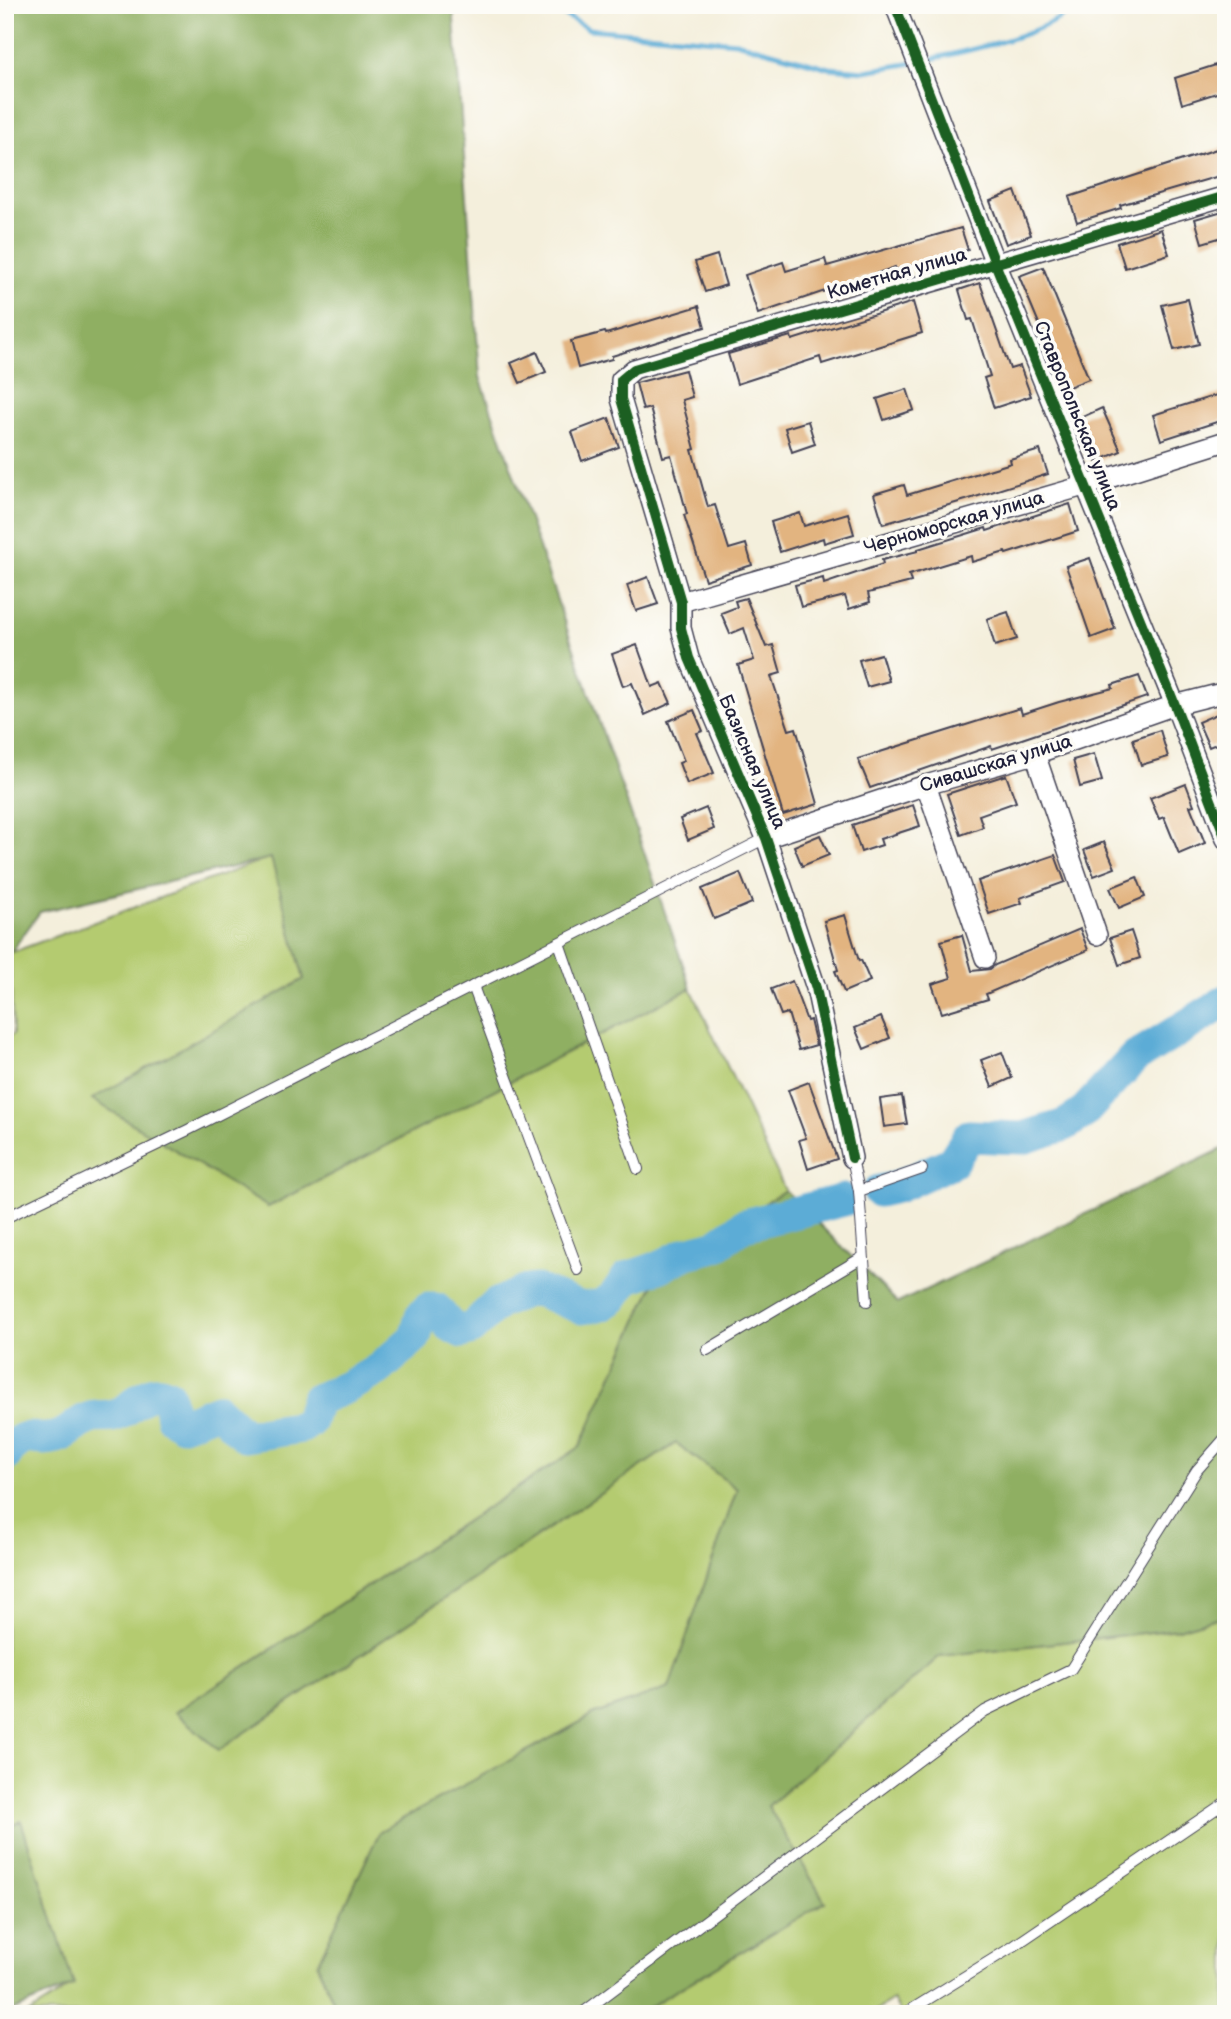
<svg xmlns="http://www.w3.org/2000/svg" width="1231" height="2019" viewBox="0 0 1231 2019" font-family="'Balsamiq Sans',sans-serif">
<rect width="100%" height="100%" fill="#fdfcf7"/>
<filter id="ink" filterUnits="userSpaceOnUse"><feTurbulence type="fractalNoise" baseFrequency=".0143" numOctaves="2"/><feDisplacementMap in="SourceGraphic" scale="14" xChannelSelector="R" yChannelSelector="G"/><feConvolveMatrix kernelMatrix="1 2 1 2 8 2 1 2 1" color-interpolation-filters="sRGB"/></filter>
<filter id="wash" filterUnits="userSpaceOnUse"><feTurbulence type="fractalNoise" baseFrequency=".00686" numOctaves="4" result="noise"/><feDisplacementMap in="SourceGraphic" scale="28" xChannelSelector="R" yChannelSelector="G"/><feGaussianBlur stdDeviation="1.57" result="paint"/><feColorMatrix in="noise" values="0 0 0 0 0 0 0 0 0 0 0 0 0 0 0 0 0 1.4 0 .05"/><feComposite in="paint" operator="in"/></filter>
<g filter="url(#wash)">
<rect width="100%" height="100%" fill="#f4efdc"/>
<g fill="#b4cb70" stroke="#6b7656" stroke-width="2">
<polygon points="271,857 304,979 128,1079 268,1207 691,988 785,1190 659,1273 580,1447 175,1712 219,1750 676,1443 737,1489 669,1689 595,1714 317,1964 339,2014 28,2014 73,1985 21,1822 5,1828 5,1040 13,1034 10,953"/>
<polygon points="1226,1615 1226,2014 902,2014 893,2000 871,2014 637,2014 825,1902 768,1806 940,1656 1178,1629"/>
</g>
<g fill="#8faf62" stroke="#58684e" stroke-width="2">
<polygon points="5,5 453,5 480,377 691,988 268,1207 92,1099 304,979 271,858 40,912 5,960"/>
<polygon points="1226,1147 1226,1615 1178,1629 940,1656 768,1806 825,1902 637,2014 339,2014 317,1964 380,1831 595,1714 669,1688 737,1489 676,1443 219,1750 175,1712 580,1447 659,1273 785,1190 898,1303"/>
<polygon points="21,1821 74,1985 5,2014 5,1828"/>
</g>
<g fill="none" stroke-linecap="round" stroke-linejoin="round">
<g stroke="#5bacd6" stroke-width="5">
<polyline points="547,5 589,29 736,42 829,68 865,71 913,63"/>
<path d="M 923,61 C 968,50 1043,37 1077,5"/>
</g>
<g stroke="#5bacd6" stroke-width="33">
<polyline points="879,1191 897,1187 952,1162 969,1136 1023,1138 1065,1125 1082,1114 1134,1058 1226,1001"/>
<path d="M 5,1456 C 28,1425 31,1445 57,1437 C 70,1434 77,1422 90,1418 C 98,1415 107,1418 116,1415 C 135,1408 148,1383 168,1395 L 172,1418 L 182,1424 L 218,1410 L 245,1436 L 302,1427 L 310,1421 L 316,1400 L 347,1387 L 379,1369 L 415,1337 L 421,1316 L 428,1309 L 436,1309 L 449,1325 L 462,1332 L 471,1329 L 497,1304 L 526,1291 L 537,1290 L 582,1308 L 602,1305 L 613,1298 L 627,1278 L 659,1267 L 687,1253 L 715,1246 L 744,1225 L 844,1200"/>
</g>
</g>
<g id="blocks">
<g fill="#e2b480">
<polygon points="1219,64 1226,90 1182,104 1175,78"/>
<polygon points="1226,146 1226,174 1120,205 1121,208 1077,222 1069,197"/>
<polygon points="1015,191 1031,235 1006,244 990,201"/>
<polygon points="1226,210 1226,236 1202,243 1195,219"/>
<polygon points="961,228 968,250 896,270 895,267 758,314 745,275 783,262 786,271 825,259 827,266"/>
<polygon points="1161,229 1169,254 1125,268 1117,243"/>
<polygon points="717,255 726,285 705,292 695,262"/>
<polygon points="1043,267 1089,379 1066,388 1019,276"/>
<polygon points="980,283 1010,369 1020,366 1031,396 994,408 984,378 990,376 972,319 968,320 959,290"/>
<polygon points="1188,299 1199,344 1174,350 1162,305"/>
<polygon points="913,302 922,333 822,364 820,357 737,384 728,354 791,336 792,340"/>
<polygon points="699,306 705,327 612,356 612,359 578,368 571,341 605,332 606,334"/>
<polygon points="537,352 546,372 520,383 511,363"/>
<polygon points="685,370 692,397 682,400 695,449 692,450 708,507 715,505 729,549 746,544 752,565 705,580 684,515 687,514 671,455 663,457 650,408 643,410 636,383"/>
<polygon points="907,389 914,410 884,420 877,399"/>
<polygon points="1226,392 1226,419 1161,440 1153,415"/>
<polygon points="1102,408 1121,451 1096,462 1078,419"/>
<polygon points="609,418 619,447 582,461 572,432"/>
<polygon points="808,421 815,444 792,452 785,428"/>
<polygon points="1040,450 1048,474 966,500 883,524 874,494 904,485 907,495 1011,463 1010,459"/>
<polygon points="1070,504 1078,531 1006,554 1005,552 972,562 971,556 909,575 911,582 868,593 870,602 849,609 845,596 801,607 795,585 823,578 824,584 883,564 882,560 918,551 918,549 986,528 987,531"/>
<polygon points="800,513 804,526 848,513 854,534 824,543 823,538 780,552 771,522"/>
<polygon points="1090,558 1115,629 1091,638 1066,566"/>
<polygon points="648,577 658,604 636,611 627,585"/>
<polygon points="746,598 766,647 773,645 781,673 771,676 789,730 796,728 818,804 783,815 738,665 754,660 744,628 730,634 721,613 737,607 735,601"/>
<polygon points="1008,612 1017,639 995,646 987,619"/>
<polygon points="637,645 652,687 662,683 671,703 645,715 632,683 623,686 612,654"/>
<polygon points="881,654 889,681 867,687 859,660"/>
<polygon points="1139,676 1147,697 992,749 991,746 870,788 858,759 1020,708 1022,714 1059,702 1113,688 1112,685"/>
<polygon points="694,710 703,731 697,733 714,773 687,784 679,763 684,761 668,721"/>
<polygon points="1226,710 1226,740 1209,747 1198,722"/>
<polygon points="1160,730 1168,757 1141,765 1133,739"/>
<polygon points="1094,754 1102,781 1080,787 1073,760"/>
<polygon points="1006,775 1016,802 979,815 983,827 961,835 947,794"/>
<polygon points="1186,784 1194,805 1190,806 1205,843 1179,854 1164,817 1159,819 1150,798"/>
<polygon points="913,805 920,826 880,839 882,845 861,852 852,825"/>
<polygon points="706,808 714,829 688,840 680,819"/>
<polygon points="820,835 829,855 802,866 794,846"/>
<polygon points="1104,842 1115,868 1094,876 1084,850"/>
<polygon points="1055,855 1065,882 1020,898 1022,903 989,914 978,881"/>
<polygon points="740,873 752,903 714,919 702,889"/>
<polygon points="1137,877 1145,897 1119,908 1110,888"/>
<polygon points="845,915 859,961 861,960 870,981 844,992 835,971 838,970 824,921"/>
<polygon points="1080,929 1088,950 986,994 988,999 942,1013 932,984 951,978 941,941 962,935 972,971 990,969 995,965"/>
<polygon points="1131,931 1140,958 1119,965 1110,938"/>
<polygon points="792,981 807,1021 810,1020 816,1045 799,1050 788,1013 781,1015 771,989"/>
<polygon points="881,1017 890,1038 864,1049 855,1028"/>
<polygon points="1002,1052 1012,1078 992,1087 981,1060"/>
<polygon points="809,1082 837,1159 808,1169 799,1140 806,1138 788,1090"/>
<polygon points="902,1096 907,1124 884,1127 880,1099"/>
</g>
</g>
</g>
<g filter="url(#ink)">
<use href="#blocks" fill-opacity="0" stroke="#424153" stroke-width="2"/>
<g fill="none" stroke-linecap="round" stroke-linejoin="round">
<g stroke="#424153" stroke-width="12">
<g id="lane">
<polyline points="559,943 638,1169"/>
<polyline points="473,986 578,1270"/>
<polyline points="852,1158 859,1191 867,1301"/>
<polyline points="859,1191 922,1169"/>
<polyline points="5,1218 188,1130 766,838"/>
<polyline points="707,1350 863,1257"/>
<polyline points="581,2014 985,1711 1071,1669 1197,1470 1226,1437"/>
<polyline points="904,2014 1014,1946 1226,1802"/>
</g>
</g>
<g stroke="#424153" stroke-width="22">
<g id="street">
<polyline points="895,5 995,263 1175,705 1226,839"/>
<polyline points="681,602 1087,485 1226,441"/>
<polyline points="1035,754 1097,935"/>
<polyline points="926,785 985,958"/>
<polyline points="766,838 926,785 1035,754 1175,705 1226,692"/>
<polyline points="852,1158 816,988 766,838 689,658 681,628 681,602 621,399 621,380 634,369 1226,196"/>
</g>
</g>
<use href="#lane" stroke="#fff" stroke-width="10"/>
<use href="#street" stroke="#fff" stroke-width="19"/>
<g stroke="#fdfcf7" stroke-width="15">
<g id="cycleway">
<polyline points="895,5 995,263 1175,705 1226,839"/>
<polyline points="852,1158 816,988 766,838 689,658 681,628 681,602 621,399 621,380 634,369 1226,196"/>
</g>
</g>
<use href="#cycleway" stroke="#1b5e20" stroke-width="10"/>
</g>
</g>
<g text-anchor="middle" dominant-baseline="central" stroke-width="7" stroke-linejoin="round" paint-order="stroke">
<g font-size="19" fill="#22223b" stroke="#fdfcf7">
<text transform="translate(897 274) rotate(-16)">Кометная улица</text>
<text transform="translate(1077 416) rotate(68)">Ставропольская улица</text>
<text transform="translate(954 523) rotate(-16)">Черноморская улица</text>
<text transform="translate(752 762) rotate(67)">Базисная улица</text>
<text transform="translate(996 764) rotate(-17)">Сивашская улица</text>
</g>
</g>
<rect width="1231" height="2019" fill="none" stroke="#fdfcf7" stroke-width="28"/>
</svg>
